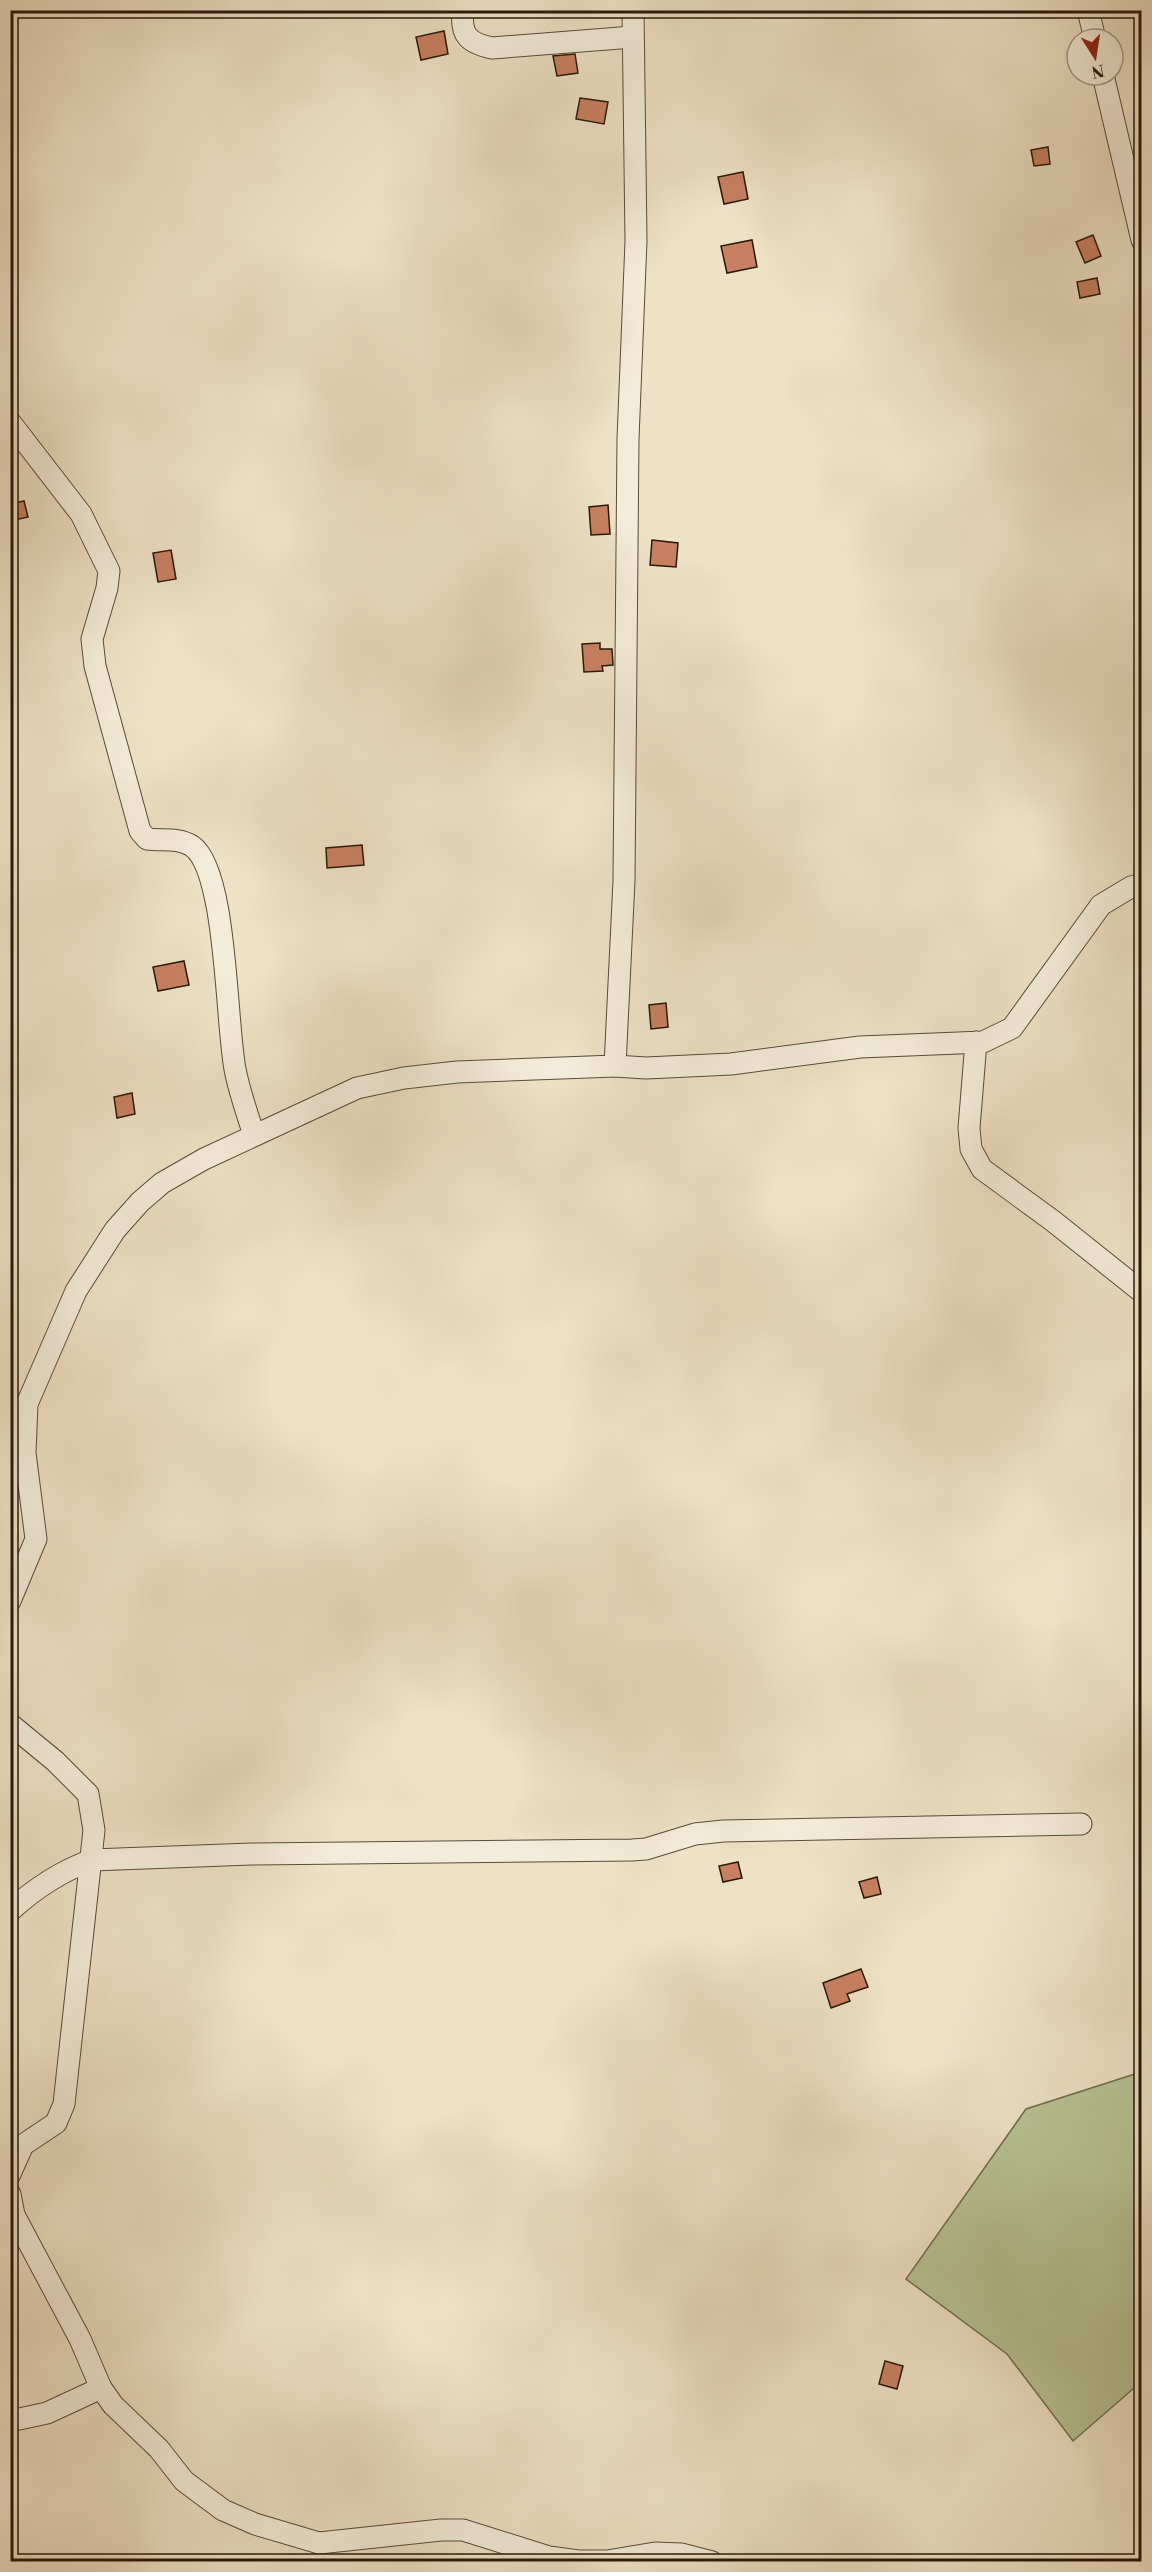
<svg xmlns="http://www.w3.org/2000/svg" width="1152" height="2572" viewBox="0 0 1152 2572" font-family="'Libre Bodoni',serif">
<rect width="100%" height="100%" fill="#eee1c6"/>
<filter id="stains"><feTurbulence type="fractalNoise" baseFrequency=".00333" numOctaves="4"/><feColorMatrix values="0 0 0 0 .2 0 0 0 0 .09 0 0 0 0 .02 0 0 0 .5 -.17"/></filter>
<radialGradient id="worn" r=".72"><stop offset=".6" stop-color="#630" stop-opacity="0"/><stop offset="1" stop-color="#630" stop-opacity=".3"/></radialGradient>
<polygon fill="#b8c396" stroke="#706d50" stroke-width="1.5" points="1141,2072 1141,2382 1073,2441 1007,2354 906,2279 1026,2109"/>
<g fill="#c78061" stroke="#29170b" stroke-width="1.5">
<polygon points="444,31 448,54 421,60 416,37"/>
<polygon points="575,54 578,73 557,76 553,56"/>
<polygon points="580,98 608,102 604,124 576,119"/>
<polygon points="1048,147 1050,164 1034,166 1031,150"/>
<polygon points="743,172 748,199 724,204 718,177"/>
<polygon points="1093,235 1101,256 1085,263 1076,242"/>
<polygon points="752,240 757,267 727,273 721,246"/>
<polygon points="1097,278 1100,294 1080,298 1077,282"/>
<polygon points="24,501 28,517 10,521 10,504"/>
<polygon points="608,505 610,534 591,535 589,507"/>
<polygon points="652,540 678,543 676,567 650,565"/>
<polygon points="171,550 176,579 158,582 153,553"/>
<polygon points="600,643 600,649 612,649 613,665 602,666 603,671 584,672 582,644"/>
<polygon points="362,845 364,865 327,868 326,848"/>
<polygon points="184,961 189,985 158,991 153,967"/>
<polygon points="666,1003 668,1027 651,1029 649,1005"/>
<polygon points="132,1093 135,1114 117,1118 114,1097"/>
<polygon points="738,1862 742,1878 723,1882 719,1866"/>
<polygon points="877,1877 881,1894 864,1898 859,1882"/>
<polygon points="861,1969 868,1987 847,1994 850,2001 831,2008 823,1983"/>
<polygon points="885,2361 903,2366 897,2389 879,2384"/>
</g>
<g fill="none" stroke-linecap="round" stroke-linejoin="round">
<g stroke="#5a4a3a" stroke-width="23">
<g id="minor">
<path d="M 463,10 C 460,36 469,43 492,48 L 633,37"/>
<polyline points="633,10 636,241 628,439 624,881 615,1066 646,1068 731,1064 860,1047 983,1042 1012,1028 1101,905 1131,887 1142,884"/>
<polyline points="1088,10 1095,39"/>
<polyline points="1103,75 1142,240"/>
<path d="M 10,422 L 81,514 L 109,571 L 107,588 L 92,639 L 95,666 L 140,831 L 147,839 C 162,841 178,837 192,846 C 227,870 226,1023 235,1069 C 239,1091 247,1113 254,1135"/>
<polyline points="976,1042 969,1128 971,1149 982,1169 1053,1221 1142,1292"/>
<polyline points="10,1601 36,1539 25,1453 27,1404 76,1291 115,1230 140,1202 162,1183 204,1159 357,1088 404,1078 457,1072 615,1066"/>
<polyline points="10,1724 55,1761 88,1794 94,1830 64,2104 56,2123 23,2145 10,2174"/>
<path d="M 10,1911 C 34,1889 61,1871 92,1860 L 251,1854 L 632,1850 L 646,1849 L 695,1834 L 723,1831 L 1081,1824"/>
<polyline points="10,2194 14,2215 80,2339 101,2388 113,2405 159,2449 184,2481 223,2510 255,2524 319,2543 441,2530 463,2530 549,2557 578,2561 607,2561 655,2553 681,2554 712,2562"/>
<polyline points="10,2421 47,2413 101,2388"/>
</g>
</g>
<use href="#minor" stroke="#f4ecda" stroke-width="21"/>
</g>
<rect width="1152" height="2572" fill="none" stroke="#eee1c6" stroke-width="36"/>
<rect x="12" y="12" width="1128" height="2548" fill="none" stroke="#29170b" stroke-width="3"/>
<rect x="18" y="18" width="1116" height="2536" fill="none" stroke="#29170b" stroke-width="1.5"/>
<g transform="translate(1095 57) rotate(168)"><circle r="28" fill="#f4ecda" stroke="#a39787" stroke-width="1.5"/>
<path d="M0-4.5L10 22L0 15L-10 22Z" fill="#8f2418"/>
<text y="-9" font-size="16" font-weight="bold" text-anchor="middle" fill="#29170b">N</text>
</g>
<rect width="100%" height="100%" filter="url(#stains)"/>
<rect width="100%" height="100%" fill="url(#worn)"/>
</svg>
